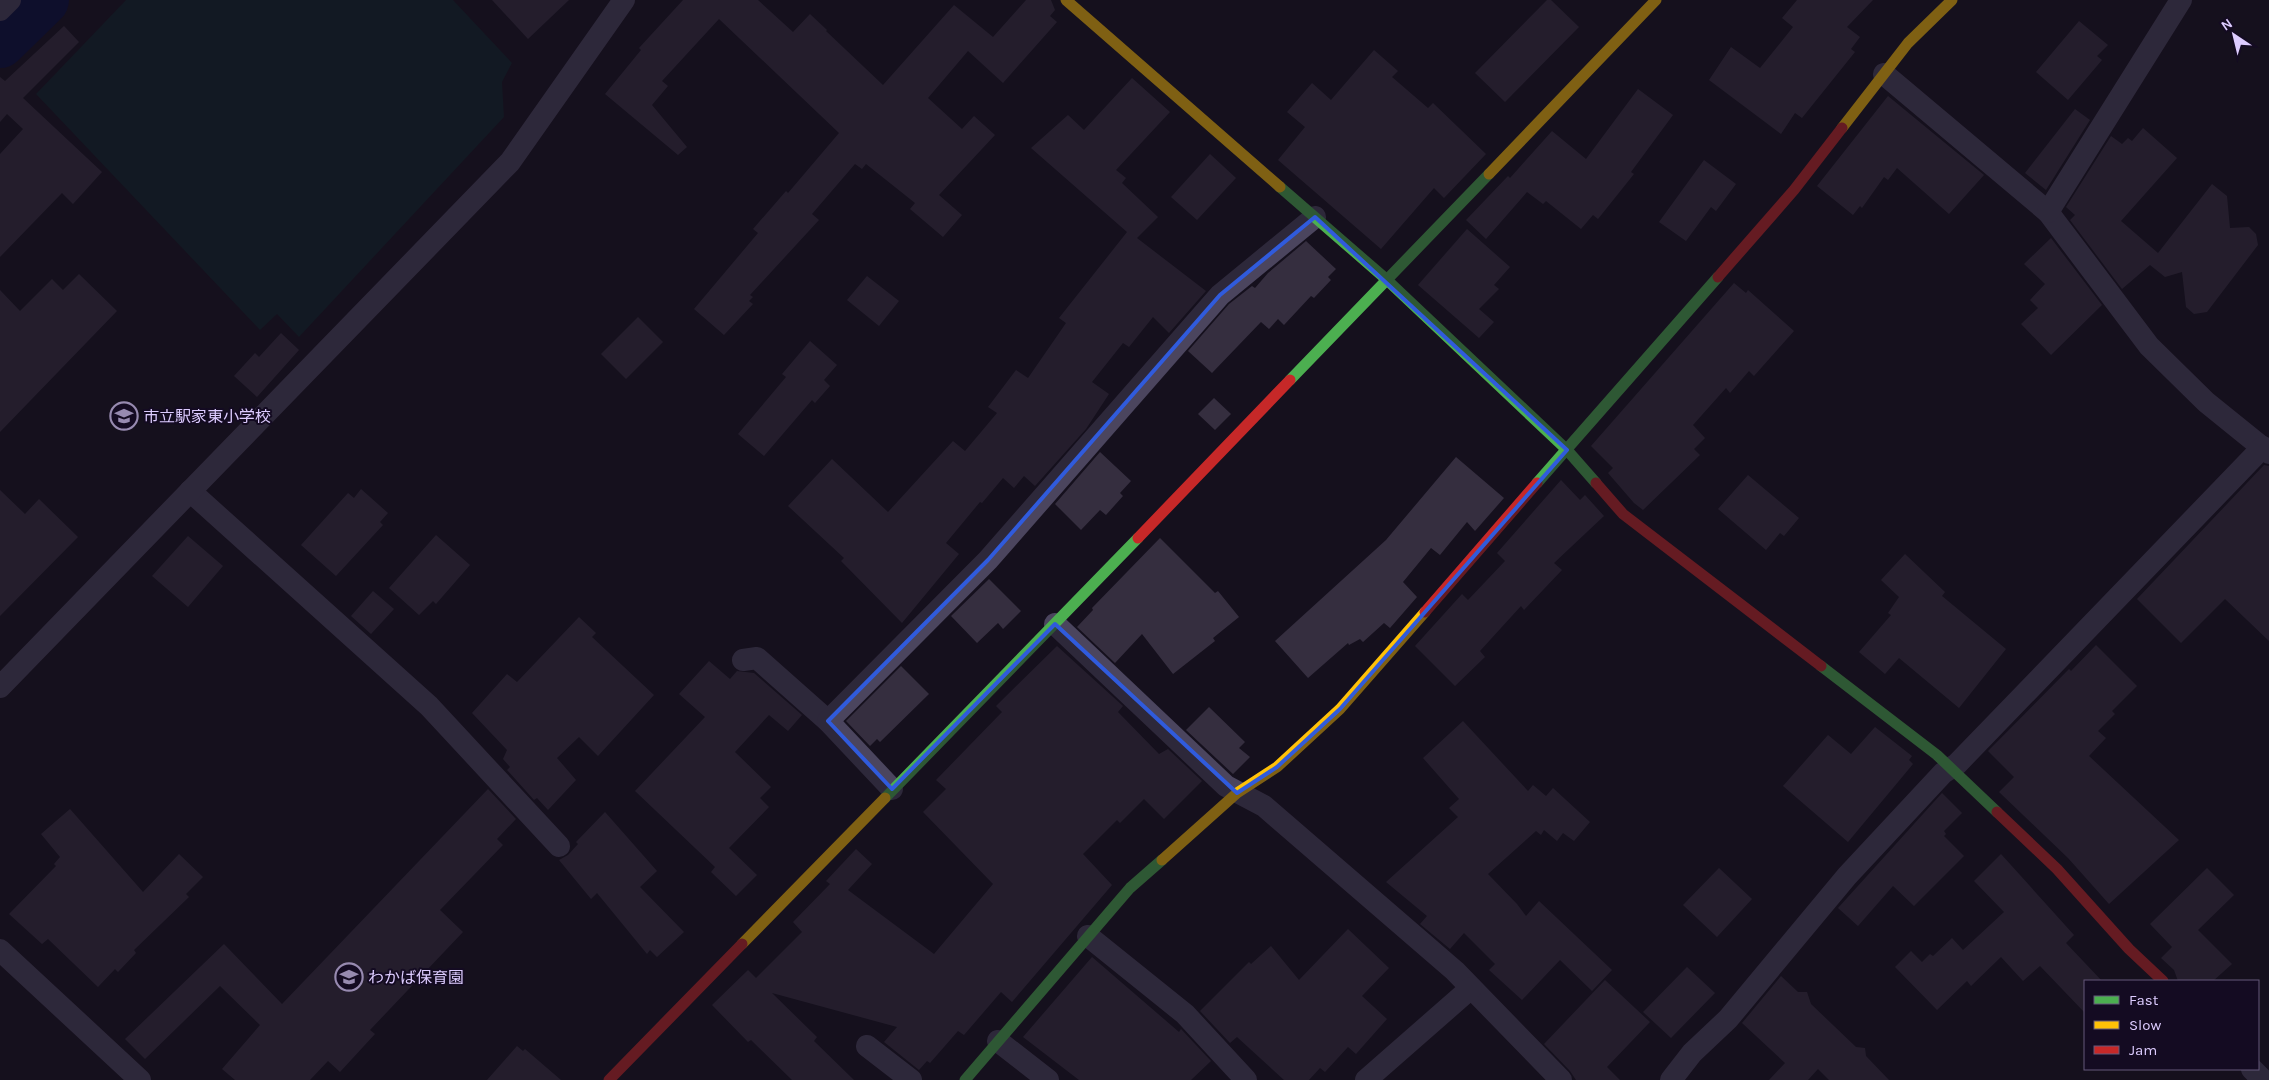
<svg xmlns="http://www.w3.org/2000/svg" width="2269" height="1080" viewBox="0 0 2269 1080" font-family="Karla,'Noto Sans JP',sans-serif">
<rect width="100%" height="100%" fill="#15101d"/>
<polygon fill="#0f242a" points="126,0 453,0 512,63 502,82 504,117 299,337 277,314 260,330 36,94"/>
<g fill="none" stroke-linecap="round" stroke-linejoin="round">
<polyline stroke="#060e3e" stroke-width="52" points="0,42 43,0"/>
</g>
<g fill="#352e3f">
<polygon points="492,0 569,0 528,39"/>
<polygon points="683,0 758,0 793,32 810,14 827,30 826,31 883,85 954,5 993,37 1026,0 1051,0 1055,10 1050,16 1057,22 1003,83 968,51 928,98 962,129 974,116 995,135 939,195 962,215 943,237 910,209 915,203 866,164 862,169 855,164 812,214 819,220 750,295 753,297 749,301 753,304 724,335 694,309 758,233 753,229 786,191 788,193 839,133 719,19 662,81 668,86 652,105 687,147 678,155 605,94 641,50 639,48"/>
<polygon points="1547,0 1551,0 1579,27 1505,102 1475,73"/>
<polygon points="1797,0 1873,0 1847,27 1860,37 1851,49 1855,52 1802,118 1795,113 1781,134 1709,80 1731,47 1760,68 1793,27 1782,18"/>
<polygon points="2079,21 2108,45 2097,56 2102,60 2068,100 2036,72"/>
<polygon points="64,26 79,42 23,98 102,172 73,204 62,193 0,257 0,154 23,129 7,114 0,122 0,77 5,81"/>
<polygon points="1374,50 1398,71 1392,77 1428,108 1433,103 1486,154 1444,198 1434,188 1381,249 1278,160 1305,127 1287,112 1312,83 1331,100"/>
<polygon points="1132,78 1170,112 1116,170 1126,178 1122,183 1158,217 1137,238 1206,291 1169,333 1153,317 1129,347 1123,343 1092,382 1109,394 1086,429 1035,486 1024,476 1014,488 1003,478 982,503 980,502 946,543 959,554 902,623 841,561 844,558 788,506 832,459 888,512 953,441 965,451 997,413 988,407 1016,370 1028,378 1066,323 1059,318 1127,232 1031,148 1068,115 1084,130"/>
<polygon points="1638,89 1673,115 1631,172 1634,174 1598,219 1593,215 1581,229 1546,201 1543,204 1527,192 1486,239 1466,220 1508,176 1510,178 1552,131 1586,159"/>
<polygon points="1888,96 1984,175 1949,214 1897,168 1888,180 1884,177 1862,208 1860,206 1853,215 1817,186"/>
<polygon points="2075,109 2090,120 2046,190 2025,173"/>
<polygon points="2143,128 2177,158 2121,221 2158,253 2212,184 2227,196 2230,228 2249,227 2256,234 2258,245 2207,312 2194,314 2186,307 2182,272 2165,277 2150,265 2122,289 2070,220 2075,215 2066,207 2111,136 2122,144 2128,138 2132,141"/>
<polygon points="1210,154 1236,178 1197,220 1171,197"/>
<polygon points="1704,160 1736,184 1716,211 1711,207 1686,241 1659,222"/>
<polygon points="1467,229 1510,267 1494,285 1499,289 1479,309 1494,322 1479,338 1418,285"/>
<polygon points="2051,238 2102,305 2051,355 2021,324 2038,308 2030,300 2045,284 2024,264"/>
<polygon points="1306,241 1336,269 1328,277 1331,280 1314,298 1311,296 1284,325 1278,319 1269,329 1261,322 1212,373 1188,351 1229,304 1252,286 1255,288 1268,273"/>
<polygon points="79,274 117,311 0,432 0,290 20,311 52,279 63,290"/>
<polygon points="867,276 899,301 879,326 847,300"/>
<polygon points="1734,283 1746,293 1748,290 1794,331 1754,376 1749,371 1730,393 1726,388 1693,425 1705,438 1694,449 1700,455 1643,510 1634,503 1608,473 1613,468 1591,446"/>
<polygon points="638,317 663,342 626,379 601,354"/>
<polygon points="281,333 299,350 257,397 234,376 255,353 259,357"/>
<polygon points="810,341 837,365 824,380 830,386 815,403 812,400 764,456 738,434 786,377 782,374"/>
<polygon points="1214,398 1231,414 1215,430 1198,414"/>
<polygon points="1100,452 1131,481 1120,493 1123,496 1106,515 1100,510 1081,530 1055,504"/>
<polygon points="1456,457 1504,498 1475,531 1467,522 1440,555 1431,548 1403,582 1417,597 1390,628 1384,623 1363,642 1360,639 1349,645 1348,643 1308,678 1275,641 1386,540"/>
<polygon points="2264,465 2269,466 2269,641 2225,599 2181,643 2137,599"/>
<polygon points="1748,475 1799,518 1784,536 1780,533 1766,550 1718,509"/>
<polygon points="1561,480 1580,500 1585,495 1604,516 1554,563 1562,570 1524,610 1521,606 1480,651 1485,657 1455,686 1415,646 1462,594 1468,600 1505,561 1497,553"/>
<polygon points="361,489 388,513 380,522 383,525 336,576 301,545 348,493 354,498"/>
<polygon points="0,490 25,514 39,499 78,537 0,616"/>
<polygon points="436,535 470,565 436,604 433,601 419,615 389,588"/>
<polygon points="188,536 223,566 188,607 152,576"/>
<polygon points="1160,538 1215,593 1218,591 1239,617 1213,638 1215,641 1173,674 1142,634 1115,663 1077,627 1093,610 1092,608"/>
<polygon points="1905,554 1945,592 1942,596 2006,649 1959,708 1899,658 1885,674 1859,652 1891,615 1888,613 1899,597 1881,580"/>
<polygon points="989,579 1021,611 1003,629 998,623 977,643 951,616"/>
<polygon points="373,591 394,609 371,634 351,616"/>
<polygon points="579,617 596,633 592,637 654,695 598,756 579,737 557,758 576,780 548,810 537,798 534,800 507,770 510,767 503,759 507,750 472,713 507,674 517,682"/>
<polygon points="2096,645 2137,686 2112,711 2115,714 2098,731 2106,738 2089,756 2179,840 2109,904 2068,858 1999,792 2014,777 1988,751 2069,669 2071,671"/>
<polygon points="1057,646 1123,706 1118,712 1159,754 1168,749 1202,781 1164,819 1144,799 1120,823 1117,820 1083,854 1112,885 1012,1002 1001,992 964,1035 958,1031 930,1063 927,1061 919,1070 884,1042 897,1027 772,993 817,1037 814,1041 854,1080 792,1080 751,1040 748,1042 712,1005 748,970 756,978 802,932 793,922 830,884 826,881 856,849 872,864 848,890 934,954 993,884 923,812 946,789 936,780 1002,712 996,706"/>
<polygon points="709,661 730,679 737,671 754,673 802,715 788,731 769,715 735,752 771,787 760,798 769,807 729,848 757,875 736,896 711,872 715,867 635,791 705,717 679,694"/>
<polygon points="901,666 929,694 880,742 877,739 870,746 846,721"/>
<polygon points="1209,707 1245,742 1239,748 1250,757 1233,774 1186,730"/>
<polygon points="1463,721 1528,791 1533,785 1546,796 1553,788 1590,822 1574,841 1563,833 1557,841 1544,830 1541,835 1536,831 1488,874 1517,904 1526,916 1539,901 1612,970 1592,991 1560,960 1522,1000 1489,970 1495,964 1464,933 1450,949 1420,924 1427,916 1386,882 1458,817 1449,808 1459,799 1423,758"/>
<polygon points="1875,727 1912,756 1909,760 1913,764 1848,842 1783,786 1828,735 1851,754"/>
<polygon points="488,789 516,819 497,839 503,845 440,910 463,932 370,1030 375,1034 340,1072 328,1061 310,1080 235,1080 222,1069 260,1025 220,986 145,1059 125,1039 224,944 282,1004"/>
<polygon points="1942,793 1962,813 1944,831 1946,834 1944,836 1964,856 1914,906 1893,886 1858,926 1838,908"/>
<polygon points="70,809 143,892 179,854 203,877 186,894 189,897 134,950 136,953 118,972 115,969 98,987 48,939 42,944 9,914 56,866 54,864 60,857 41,834"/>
<polygon points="605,812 657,871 640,887 684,932 657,957 650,950 647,954 597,893 591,899 559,860 568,855 578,844 576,842"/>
<polygon points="2001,854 2074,935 2066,943 2102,981 2085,981 2085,1013 2040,966 2023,981 2001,957 1971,986 1967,981 1937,1010 1895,967 1911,951 1922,962 1930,954 1933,956 1952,938 1963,950 2004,912 1974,881"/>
<polygon points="1719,868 1752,899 1717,937 1683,905"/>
<polygon points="2207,868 2234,895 2198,930 2232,964 2213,981 2178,981 2174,970 2161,958 2172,947 2150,924"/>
<polygon points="1348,929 1389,968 1362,996 1387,1019 1356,1054 1348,1047 1325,1072 1320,1068 1309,1080 1284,1080 1237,1037 1230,1043 1200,1011 1249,962 1251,964 1271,946 1299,980"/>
<polygon points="1092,957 1179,1032 1181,1029 1211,1061 1191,1080 1079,1080 1023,1037"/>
<polygon points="1687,967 1715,993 1671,1038 1643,1012"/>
<polygon points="1781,976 1798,992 1807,992 1811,1004 1856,1047 1865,1048 1866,1056 1889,1080 1829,1080 1818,1069 1808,1080 1769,1080 1785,1063 1742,1023"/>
<polygon points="1605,980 1650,1022 1607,1067 1620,1080 1576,1080 1570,1071 1544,1044"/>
<polygon points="517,1046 523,1051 525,1049 561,1080 487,1080"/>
</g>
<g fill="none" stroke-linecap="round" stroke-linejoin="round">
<g stroke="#4b455e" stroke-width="22">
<polyline points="0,10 10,0"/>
<polyline points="1884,74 2048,212 2149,346 2206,402 2269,453"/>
<polyline points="2048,212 2181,0"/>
<polyline points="190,491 429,706 559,846"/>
<polyline points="1055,624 1226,786 1264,806 1455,971 1561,1080"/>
<polyline points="743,660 757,658 828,721 892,789"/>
<polyline points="0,687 510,162 624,0"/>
<polyline points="828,721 988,560 1220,295 1315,217"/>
<polyline points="1088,936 1185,1014 1246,1080"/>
<polyline points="0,950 140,1080"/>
<polyline points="998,1041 1048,1080"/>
<polyline points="867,1046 911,1080"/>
<polyline points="2252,1069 2263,1080"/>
<polyline points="1366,1080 1471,988"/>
<polyline points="1671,1080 1692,1053 1728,1019 1847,876 1943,773 1957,764 2263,447"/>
</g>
<g stroke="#4caf50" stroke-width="11">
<polyline points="1280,187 1386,279 1567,450 1596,483"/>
<polyline points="1290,380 1489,174"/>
<polyline points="1537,483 1718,277"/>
<polyline points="1821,666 1937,755 1997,812"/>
<polyline points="885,798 1138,538"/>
<polyline points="965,1080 1130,888 1162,860"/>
</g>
<g stroke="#ffc107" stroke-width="11">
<polyline points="1066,0 1280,187"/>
<polyline points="1842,128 1908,43 1952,0"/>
<polyline points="1489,174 1656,0"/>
<polyline points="1162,860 1237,793 1277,767 1340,709 1425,612"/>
<polyline points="742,944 885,798"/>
</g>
<g stroke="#c62828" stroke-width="11">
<polyline points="1718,277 1794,190 1842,128"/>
<polyline points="1596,483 1623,514 1821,666"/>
<polyline points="1138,538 1290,380"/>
<polyline points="1425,612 1537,483"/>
<polyline points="1997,812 2057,869 2129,949 2163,981"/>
<polyline points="609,1080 742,944"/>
</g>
</g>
<path d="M0 0H2269V1080H0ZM 1315,217 L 1567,450 L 1340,709 L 1277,767 L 1237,793 L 1055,624 L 892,789 L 828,721 L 988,560 L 1220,295 Z" fill="#15101d" fill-opacity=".55" fill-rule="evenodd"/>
<path fill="none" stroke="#305bdc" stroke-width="4" stroke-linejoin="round" d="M 1315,217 L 1567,450 L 1340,709 L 1277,767 L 1237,793 L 1055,624 L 892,789 L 828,721 L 988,560 L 1220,295 Z"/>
<defs>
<g id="school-ring" transform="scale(1.4375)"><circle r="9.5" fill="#140b22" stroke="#978ab0" stroke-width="1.5"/><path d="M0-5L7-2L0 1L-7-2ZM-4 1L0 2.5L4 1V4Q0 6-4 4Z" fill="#978ab0"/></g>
</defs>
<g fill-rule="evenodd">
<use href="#school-ring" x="124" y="416"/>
<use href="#school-ring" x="349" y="977"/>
</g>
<g text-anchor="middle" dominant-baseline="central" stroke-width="4" stroke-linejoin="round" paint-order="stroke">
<g font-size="16" fill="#dcf" stroke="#140b22" text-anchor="start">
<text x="143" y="416">市立駅家東小学校</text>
<text x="368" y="977">わかば保育園</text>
</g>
</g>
<rect x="2084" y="980" width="175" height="90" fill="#140b22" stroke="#64587a"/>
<rect x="2094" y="996" width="25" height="8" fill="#4caf50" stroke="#64587a"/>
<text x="2129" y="1005" font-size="15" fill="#ddccff">Fast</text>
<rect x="2094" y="1021" width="25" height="8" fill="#ffc107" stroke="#64587a"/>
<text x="2129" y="1030" font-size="15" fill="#ddccff">Slow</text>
<rect x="2094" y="1046" width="25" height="8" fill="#c62828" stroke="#64587a"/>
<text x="2129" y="1055" font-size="15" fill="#ddccff">Jam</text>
<g transform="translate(2234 35) rotate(325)" stroke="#140b22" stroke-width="4" paint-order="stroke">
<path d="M0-4L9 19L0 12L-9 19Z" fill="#ddccff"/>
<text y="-8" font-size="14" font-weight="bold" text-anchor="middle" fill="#ddccff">N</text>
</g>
</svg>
